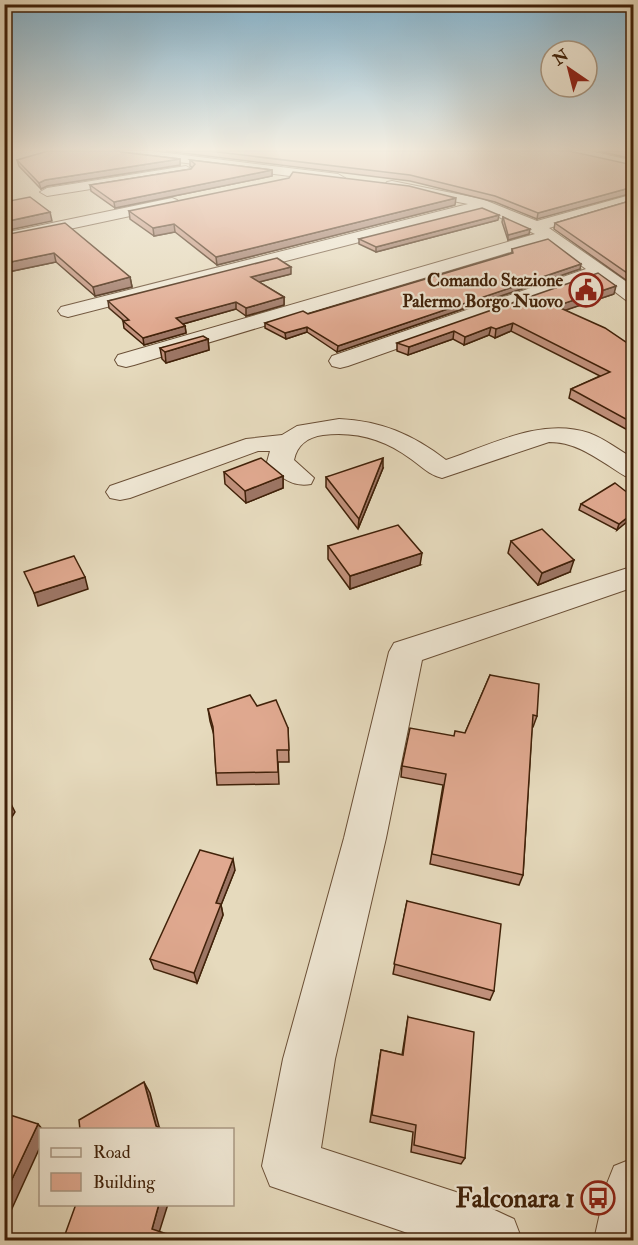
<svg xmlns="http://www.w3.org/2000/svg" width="638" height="1245" viewBox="0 0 638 1245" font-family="'IM FELL Double Pica',serif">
<rect width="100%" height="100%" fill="#e6dabd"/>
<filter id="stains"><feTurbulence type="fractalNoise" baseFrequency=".00333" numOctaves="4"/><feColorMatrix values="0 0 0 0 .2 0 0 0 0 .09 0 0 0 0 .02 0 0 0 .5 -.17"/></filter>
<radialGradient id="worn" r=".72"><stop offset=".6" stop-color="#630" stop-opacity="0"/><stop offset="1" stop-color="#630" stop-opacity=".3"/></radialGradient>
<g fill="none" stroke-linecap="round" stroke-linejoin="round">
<g stroke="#6a4f36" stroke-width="2">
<g id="minor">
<polygon points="115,151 151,151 338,174 345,178 338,182 122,155"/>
<polygon points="567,151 590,151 634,161 634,169 569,154"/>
<polygon points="186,166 193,170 191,173 47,196 40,192 47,188"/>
<polygon points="392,181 482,199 537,221 634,194 634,203 549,228 634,287 634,303 627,301 597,278 348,366 340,368 332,366 329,361 332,356 586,269 547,241 134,365 126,367 118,365 115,360 118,355 535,234 484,210 68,317 61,315 58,311 61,307 468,204 387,188 385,185 387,182"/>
<polygon points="172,198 177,200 180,203 177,206 4,243 4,233"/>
<path d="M 339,419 C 381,421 412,434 446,460 C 491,445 541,417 589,433 C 605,439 619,450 634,459 L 634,478 L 625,476 C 600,461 579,442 549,442 L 442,478 C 429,475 421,466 411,459 C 384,439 356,431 323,435 C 308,437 297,445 294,460 L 314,478 L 311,484 C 293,488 277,476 267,462 L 270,451 L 258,451 L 130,498 L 120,500 L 110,498 L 106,492 L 110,486 L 246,439 L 282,435 L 297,426 Z"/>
<polygon points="634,566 634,587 422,660 386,838 335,1059 321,1148 456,1192 514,1219 522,1240 428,1240 270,1186 262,1166 283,1059 344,838 389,652 394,643"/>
</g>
</g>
<g stroke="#6a4f36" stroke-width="2">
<polygon id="tertiary" points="634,1158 634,1240 594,1240 606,1186 614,1166"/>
</g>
<use href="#minor" fill="#efe7d4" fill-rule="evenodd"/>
<use href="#tertiary" fill="#efe7d4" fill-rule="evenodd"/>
</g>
<g fill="#c1917c" stroke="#402109" stroke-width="1.5">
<polygon points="166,151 569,151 537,219 495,202 410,181"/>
<polygon points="598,151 633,151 633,159"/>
<polygon points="121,152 180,159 180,165 47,186 41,189 19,166 17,160"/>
<polygon points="190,160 272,170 272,176 115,208 91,191 90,185 191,169 192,167 190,166"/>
<polygon points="633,200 633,285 554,229 555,223"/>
<polygon points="455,205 217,265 175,232 154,236 130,219 129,211"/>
<polygon points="503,217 529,234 508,240 502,222"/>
<polygon points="498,220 376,252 359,244 359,239"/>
<polygon points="4,235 130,277 132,287 95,296 56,262 8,272 4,269"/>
<polygon points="512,249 580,269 337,352 307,332 286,339 265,328 265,323 308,314 512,253"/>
<polygon points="291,274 259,282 284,297 284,305 246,316 236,309 183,324 185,326 186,333 144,345 124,328 123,321 124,321 109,308 108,301"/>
<polygon points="614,294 565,310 633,347 633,433 569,398 571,389 600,376 511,331 495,338 489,335 464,345 453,339 408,355 397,351 397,343"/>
<polygon points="208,339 209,350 166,363 162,359 160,348"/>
<polygon points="383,468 358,529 326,487 326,477"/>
<polygon points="224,472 283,476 283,488 246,503 225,484"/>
<polygon points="633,497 617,530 579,510 581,504"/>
<polygon points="511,541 570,572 538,585 508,553"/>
<polygon points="328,546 420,565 350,589 328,559"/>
<polygon points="490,675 537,716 533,727 532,727 523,875 519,885 430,864 443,785 401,777 402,766 454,736 465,733"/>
<polygon points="257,706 288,728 289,762 278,762 279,784 217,785 216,773 214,735 210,721 208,709"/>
<polygon points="235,870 221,905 223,915 197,983 154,969 150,959"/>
<polygon points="407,901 494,991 490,1000 393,974"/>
<polygon points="408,1017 465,1158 461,1164 411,1152 413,1132 370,1122 381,1050 402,1055"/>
</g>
<g fill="#9d7665" stroke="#402109" stroke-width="1.5">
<polygon points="180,159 180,165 47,186 41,189 39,183 45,180"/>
<polygon points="272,170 272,176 115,208 114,202"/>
<polygon points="633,187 633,193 537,219 538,213"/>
<polygon points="456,198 455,205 217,265 216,257"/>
<polygon points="50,212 52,221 4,231 4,222"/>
<polygon points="499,215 498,220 376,252 376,247"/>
<polygon points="174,224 175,232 154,236 153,228"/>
<polygon points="530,229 529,234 508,240 508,235"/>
<polygon points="54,253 56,262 8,272 6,263"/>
<polygon points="581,264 580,269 337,352 338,346"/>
<polygon points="291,267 291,274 251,284 251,277"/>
<polygon points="130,277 132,287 95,296 93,287"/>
<polygon points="616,286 614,294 554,314 556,306"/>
<polygon points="284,297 284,305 246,316 246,308"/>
<polygon points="236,302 236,309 176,326 176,318"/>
<polygon points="513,323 511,331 495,338 496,329"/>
<polygon points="185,326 186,333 144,345 143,338"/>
<polygon points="307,327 307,332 286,339 285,333"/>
<polygon points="491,327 489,335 464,345 465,337"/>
<polygon points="454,331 453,339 408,355 409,347"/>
<polygon points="208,339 209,350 166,363 165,352"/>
<polygon points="383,458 383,468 358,529 359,519"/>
<polygon points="283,476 283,488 246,503 245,491"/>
<polygon points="633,513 633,517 617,530 619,524"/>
<polygon points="422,553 420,565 350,589 350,576"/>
<polygon points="574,560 570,572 538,585 542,573"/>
<polygon points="85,577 88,589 38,606 34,593"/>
<polygon points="9,800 15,812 4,830 4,808"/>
<polygon points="233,859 235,870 221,905 223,915 197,983 194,973 216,903"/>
<polygon points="144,1082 150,1093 160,1130 156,1126"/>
<polygon points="38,1124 43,1130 40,1130 40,1147 4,1226 4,1196"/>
<polygon points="159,1204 168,1204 158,1236 152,1229"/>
<polygon points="167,1234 172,1240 165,1240"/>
</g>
<g fill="#e0a990" stroke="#402109" stroke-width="1.5">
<polygon points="48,151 119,151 121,152 180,159 45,180 39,183 17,160"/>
<polygon points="209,151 569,151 633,165 633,187 538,213 495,196 410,175"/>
<polygon points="622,151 633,151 633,153"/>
<polygon points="190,160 272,170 114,202 90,185 191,169 195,164"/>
<polygon points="293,172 409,186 456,198 216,257 174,224 153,228 129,211 289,178"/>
<polygon points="30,197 50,212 4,222 4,202"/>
<polygon points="633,200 633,277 555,223"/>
<polygon points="482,208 499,215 376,247 359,239"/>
<polygon points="503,217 530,229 508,235"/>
<polygon points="65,223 130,277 93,287 54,253 6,263 4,262 4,235"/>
<polygon points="548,239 581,264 338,346 307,327 285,333 265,323 303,311 308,314 513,253 512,249"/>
<polygon points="277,258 291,267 251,277 284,297 246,308 236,302 176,318 185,326 143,338 123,321 129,320 108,301"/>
<polygon points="598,273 616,286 556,306 605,328 633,347 633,377 629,379 633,381 633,423 571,389 610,372 513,323 496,329 491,327 465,337 454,331 409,347 397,343"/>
<polygon points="203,336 208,339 165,352 160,348"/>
<polygon points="261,458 283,476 245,491 224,472"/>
<polygon points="383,458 359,519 326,477"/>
<polygon points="615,483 633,497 633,513 619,524 581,504"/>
<polygon points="398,525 422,553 350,576 328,546"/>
<polygon points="542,529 574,560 542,573 511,541"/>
<polygon points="74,556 85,577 34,593 24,572"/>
<polygon points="490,675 539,684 537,716 533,715 523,875 432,854 446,774 402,766 410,728 454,736 455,731 465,733"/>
<polygon points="250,695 257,706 276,700 288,728 289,750 277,750 278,772 216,773 213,727 208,709"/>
<polygon points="4,799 9,800 4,808"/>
<polygon points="200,850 233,859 216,903 221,904 194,973 150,959"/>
<polygon points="407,901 501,924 494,991 394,964"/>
<polygon points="408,1017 474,1032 465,1158 414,1145 416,1125 372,1115 381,1050 403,1055"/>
<polygon points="144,1082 156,1126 163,1130 80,1130 79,1120"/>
<polygon points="4,1113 38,1124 4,1196"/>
<polygon points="76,1204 159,1204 152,1229 167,1234 165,1240 63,1240"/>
</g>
<linearGradient id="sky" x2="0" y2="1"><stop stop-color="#87b7d2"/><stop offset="0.46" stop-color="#f4eee1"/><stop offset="1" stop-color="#f4eee1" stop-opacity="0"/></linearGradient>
<rect width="638" height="325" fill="url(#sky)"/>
<defs>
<g id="civic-ring" transform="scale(1.725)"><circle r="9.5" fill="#efe7d4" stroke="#8f2418" stroke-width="1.5"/><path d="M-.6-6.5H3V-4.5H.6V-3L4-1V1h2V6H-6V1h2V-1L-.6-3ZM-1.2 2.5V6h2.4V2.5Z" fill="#8f2418"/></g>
<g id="bus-ring" transform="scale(1.725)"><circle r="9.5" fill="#efe7d4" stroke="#8f2418" stroke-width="1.5"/><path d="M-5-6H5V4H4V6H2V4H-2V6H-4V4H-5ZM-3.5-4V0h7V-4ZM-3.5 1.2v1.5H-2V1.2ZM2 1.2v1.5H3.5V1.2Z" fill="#8f2418"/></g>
</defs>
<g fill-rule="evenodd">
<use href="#civic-ring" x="586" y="290"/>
<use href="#bus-ring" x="598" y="1198"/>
</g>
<g text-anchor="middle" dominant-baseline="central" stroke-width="4.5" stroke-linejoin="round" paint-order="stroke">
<g font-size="18" font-weight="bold" fill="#402109" stroke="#efe7d4" text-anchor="end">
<text x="563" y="280">Comando Stazione<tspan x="563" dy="21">Palermo Borgo Nuovo</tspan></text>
</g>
<g font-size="27" font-weight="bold" fill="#402109" stroke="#efe7d4" text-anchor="end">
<text x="575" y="1198">Falconara 1</text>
</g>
</g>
<rect width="638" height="1245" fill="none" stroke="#e6dabd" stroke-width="24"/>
<rect x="6" y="6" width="626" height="1233" fill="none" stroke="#402109" stroke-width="3"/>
<rect x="12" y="12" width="614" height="1221" fill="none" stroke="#402109" stroke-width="1.5"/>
<rect x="39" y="1128" width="195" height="78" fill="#efe7d4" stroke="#a99883" stroke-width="1.5"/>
<rect x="51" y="1148" width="30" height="9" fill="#efe7d4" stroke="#a99883" stroke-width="1.5"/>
<text x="93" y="1158" font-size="18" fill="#402109">Road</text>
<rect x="51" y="1173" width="30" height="18" fill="#e0a990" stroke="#a99883" stroke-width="1.5"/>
<text x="93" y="1188" font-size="18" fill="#402109">Building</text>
<g transform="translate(569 69) rotate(325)"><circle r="28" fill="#efe7d4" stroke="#a99883" stroke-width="1.5"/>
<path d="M0-4.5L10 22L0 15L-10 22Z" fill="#8f2418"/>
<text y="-9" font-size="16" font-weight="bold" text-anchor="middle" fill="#402109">N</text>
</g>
<rect width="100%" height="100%" filter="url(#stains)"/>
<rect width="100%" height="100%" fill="url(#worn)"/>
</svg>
